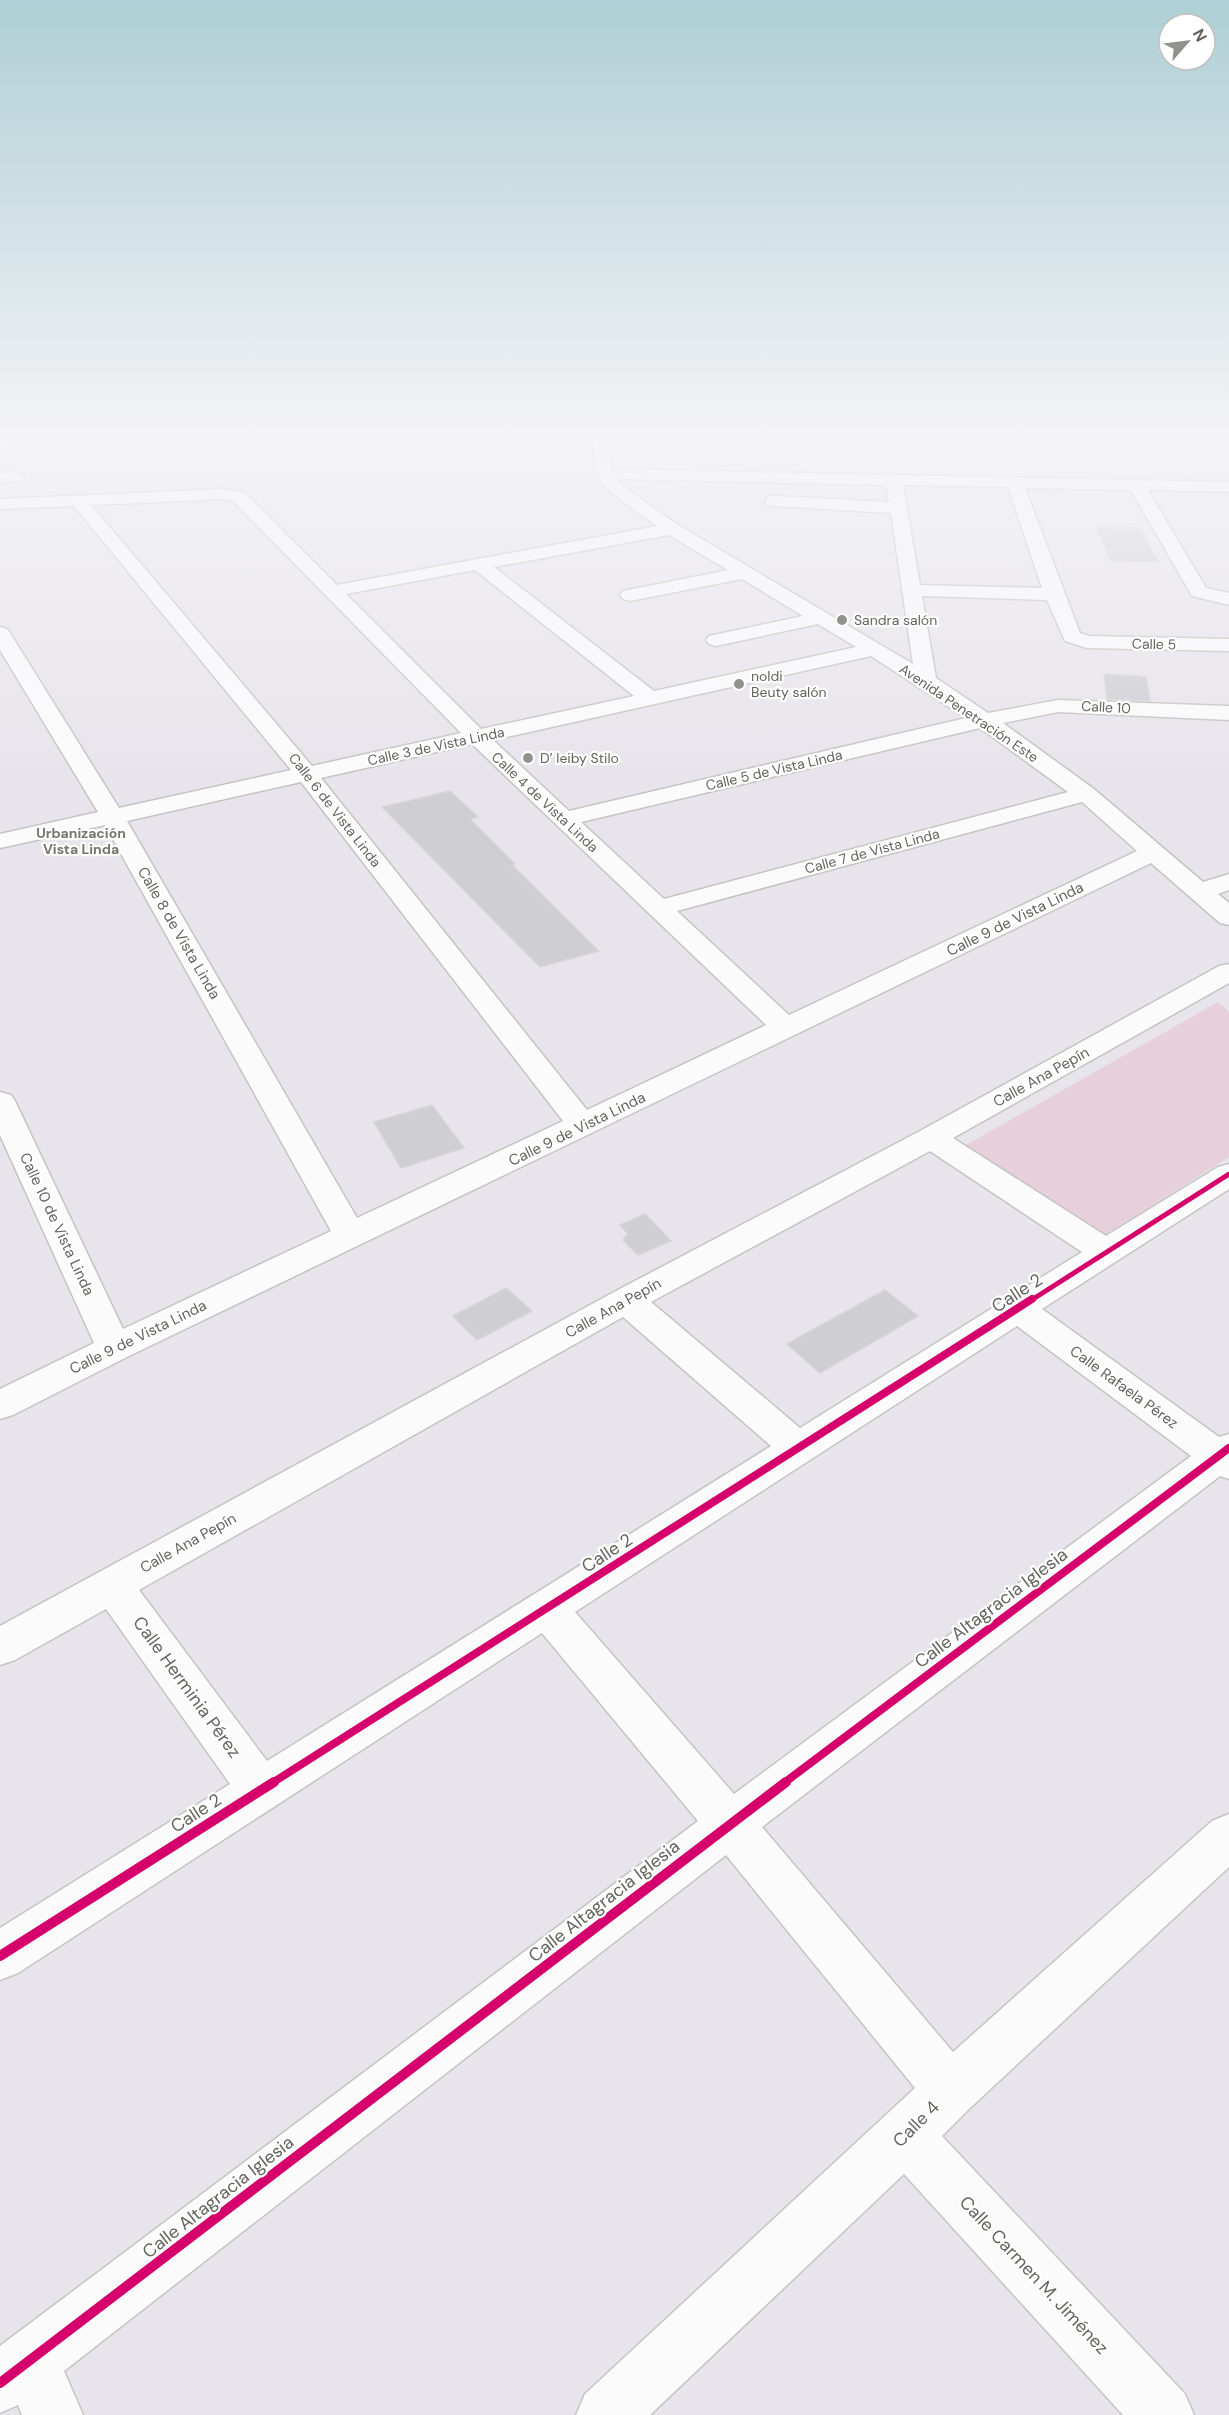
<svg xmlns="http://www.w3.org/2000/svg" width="1229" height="2415" viewBox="0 0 1229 2415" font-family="'DM Sans',sans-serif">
<rect width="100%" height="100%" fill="#e7e5eb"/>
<polygon fill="#e7d0dc" points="1218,1002 1229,1012 1229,1157 1102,1237 966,1145"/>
<g fill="#cfced2" stroke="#d6d4da" stroke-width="1.5">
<polygon points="1096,527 1140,528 1158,562 1111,561"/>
<polygon points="1104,674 1146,677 1150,701 1107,699"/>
<polygon points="450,791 478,817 470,819 515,864 512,865 599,951 540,967 382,807"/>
<polygon points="432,1105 464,1148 401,1168 374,1122"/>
<polygon points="645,1214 671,1241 638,1255 623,1240 628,1234 620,1225"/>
<polygon points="506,1288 532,1311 477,1340 453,1316"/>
<polygon points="885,1290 918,1316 820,1373 787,1344"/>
</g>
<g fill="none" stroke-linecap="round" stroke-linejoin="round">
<g stroke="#c4c4c3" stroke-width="3">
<g id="minor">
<path d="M 593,437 L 609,437 L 612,469 L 1229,482 L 1229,492 L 1148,490 L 1206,588 L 1229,593 L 1229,605 L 1192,596 L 1131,490 L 1025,488 L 1080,633 L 1089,636 L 1229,639 L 1229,651 L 1087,648 L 1065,641 L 1047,600 L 922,596 L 936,678 L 988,713 L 1058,700 L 1229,706 L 1229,720 L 1058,712 L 1003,723 L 1094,789 L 1203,882 L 1229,874 L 1229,890 L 1218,894 L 1229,903 L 1229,925 L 1220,923 L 1151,863 L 127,1357 L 13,1415 L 0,1419 L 0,1389 L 94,1343 L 0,1135 L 0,1092 L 11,1095 L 15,1101 L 123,1329 L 331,1231 L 105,825 L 0,848 L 0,834 L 98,812 L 0,650 L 0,627 L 7,629 L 10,633 L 119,808 L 291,770 L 74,506 L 0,509 L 0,499 L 224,489 L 245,493 L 337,585 L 657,526 C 635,510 612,497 596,474 ZM 617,479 L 886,485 L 889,502 L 774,496 L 768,497 L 765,501 L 768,505 L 774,506 L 891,513 L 913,664 L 678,525 L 623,486 ZM 903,485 L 1008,487 L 1042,588 L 920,585 ZM 224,499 L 233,501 L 461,733 L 312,766 L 91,505 ZM 669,535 L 728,570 L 623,591 L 620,595 L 623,599 L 630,601 L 742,579 L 803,616 L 709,636 L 706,640 L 709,644 L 716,646 L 818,624 L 856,647 L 654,691 L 494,567 ZM 475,570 L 634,696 L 481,729 L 346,594 ZM 871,656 L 966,718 L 569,811 L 493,740 ZM 980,728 L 1068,792 L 664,899 L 581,822 ZM 472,744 L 766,1025 L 587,1110 L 321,778 ZM 301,782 L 563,1121 L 357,1218 L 127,821 ZM 1082,802 L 1137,851 L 789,1015 L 677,911 Z"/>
<polygon points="3,442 11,447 6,454 0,456 0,443"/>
<polygon points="16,472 24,477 22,480 0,483 0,473"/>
<path d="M 1229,964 L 1229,983 L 953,1138 L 1106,1236 L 1218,1167 L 1229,1164 L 1229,1189 L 1042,1309 L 1219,1437 L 1229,1434 L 1229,1479 L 1220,1476 L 762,1827 L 953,2052 L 1212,1821 L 1229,1814 L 1229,1867 L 969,2109 L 942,2136 L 1185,2394 L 1194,2415 L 1123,2415 L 904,2174 L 650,2415 L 576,2415 L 585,2394 L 915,2088 L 726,1855 L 64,2371 L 83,2415 L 22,2415 L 18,2405 L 0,2413 L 0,2346 L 698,1821 L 542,1633 L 18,1973 L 0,1980 L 0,1928 L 230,1784 L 106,1609 L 15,1660 L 0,1665 L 0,1626 L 614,1292 L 920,1131 L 1219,966 ZM 930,1151 L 1082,1252 L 800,1428 L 651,1302 ZM 623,1317 L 771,1446 L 267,1761 L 139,1590 ZM 1017,1326 L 1191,1456 L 734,1794 L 575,1612 Z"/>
</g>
</g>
<use href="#minor" fill="#fbfbfc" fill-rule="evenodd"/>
<g stroke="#fff" stroke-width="9">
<polyline id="cycleway-far2" points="1030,1301 1229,1174"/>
</g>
<g stroke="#fff" stroke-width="11">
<g id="cycleway-far1">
<polyline points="272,1783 1032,1299"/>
<polyline points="784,1783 1229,1448"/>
</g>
</g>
<g stroke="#fff" stroke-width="14">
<g id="cycleway">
<polyline points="0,1956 274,1782"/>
<polyline points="0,2383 786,1782"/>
</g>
</g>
<use href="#cycleway-far2" stroke="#d6006c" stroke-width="5"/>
<use href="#cycleway-far1" stroke="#d6006c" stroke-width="8"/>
<use href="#cycleway" stroke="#d6006c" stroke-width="10"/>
</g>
<linearGradient id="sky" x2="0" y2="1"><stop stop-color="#aecfd5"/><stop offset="0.56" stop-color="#f4f3f6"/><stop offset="1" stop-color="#f4f3f6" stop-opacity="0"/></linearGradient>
<rect width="1229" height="775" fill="url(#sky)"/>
<g fill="#91918d" stroke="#fff" stroke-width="2">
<circle cx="842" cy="620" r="6"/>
<circle cx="739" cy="684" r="6"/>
<circle cx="528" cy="758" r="6"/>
</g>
<g text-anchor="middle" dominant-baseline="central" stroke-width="4.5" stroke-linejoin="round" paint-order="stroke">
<g font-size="14" fill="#63645b" stroke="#fff" text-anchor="start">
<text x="854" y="620">Sandra salón</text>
<text x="751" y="676">noldi<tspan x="751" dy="16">Beuty salón</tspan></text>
<text x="540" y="758">D’ leiby Stilo</text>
</g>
<g font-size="14" fill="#63645b" stroke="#fff">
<text transform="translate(1154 644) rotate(1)">Calle 5</text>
<text transform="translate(1106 707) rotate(3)">Calle 10</text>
<text transform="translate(969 713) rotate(34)">Avenida Penetración Este</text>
<text transform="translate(436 746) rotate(-12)">Calle 3 de Vista Linda</text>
<text transform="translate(774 770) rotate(-13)">Calle 5 de Vista Linda</text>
<text transform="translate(545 802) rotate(43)">Calle 4 de Vista Linda</text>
<text transform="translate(335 810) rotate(52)">Calle 6 de Vista Linda</text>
<text transform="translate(872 851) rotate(-15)">Calle 7 de Vista Linda</text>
</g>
<g font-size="14" font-weight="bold" fill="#75766c" stroke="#fff">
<text x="81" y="833">Urbanización<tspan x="81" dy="16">Vista Linda</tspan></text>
</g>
<g font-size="15" fill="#63645b" stroke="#fff">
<text transform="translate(1015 919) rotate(-26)">Calle 9 de Vista Linda</text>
<text transform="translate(179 933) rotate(60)">Calle 8 de Vista Linda</text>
<text transform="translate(1041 1077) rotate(-29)">Calle Ana Pepín</text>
<text transform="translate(577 1129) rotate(-26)">Calle 9 de Vista Linda</text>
<text transform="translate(57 1224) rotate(65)">Calle 10 de Vista Linda</text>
<text transform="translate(613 1308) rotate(-29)">Calle Ana Pepín</text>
<text transform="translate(138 1337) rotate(-26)">Calle 9 de Vista Linda</text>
<text transform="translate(1124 1387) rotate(36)">Calle Rafaela Pérez</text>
<text transform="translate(188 1543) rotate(-29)">Calle Ana Pepín</text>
</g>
<g font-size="18" fill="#63645b" stroke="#fff">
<text transform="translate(1017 1293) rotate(-33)">Calle 2</text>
<text transform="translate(607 1553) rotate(-33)">Calle 2</text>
<text transform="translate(991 1608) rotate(-37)">Calle Altagracia Iglesia</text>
<text transform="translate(187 1687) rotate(54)">Calle Herminia Pérez</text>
<text transform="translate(196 1813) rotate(-33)">Calle 2</text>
<text transform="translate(604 1901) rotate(-38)">Calle Altagracia Iglesia</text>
<text transform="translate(916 2124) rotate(-45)">Calle 4</text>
<text transform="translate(218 2197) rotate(-38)">Calle Altagracia Iglesia</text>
<text transform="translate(1034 2275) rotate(47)">Calle Carmen M. Jiménez</text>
</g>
</g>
<g transform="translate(1187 42) rotate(62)"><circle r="28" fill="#ffffff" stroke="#c1c1bd" stroke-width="1.5"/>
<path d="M0-4.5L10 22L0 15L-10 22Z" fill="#91918d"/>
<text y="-9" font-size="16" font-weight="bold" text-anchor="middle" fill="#63645b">N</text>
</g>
</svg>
